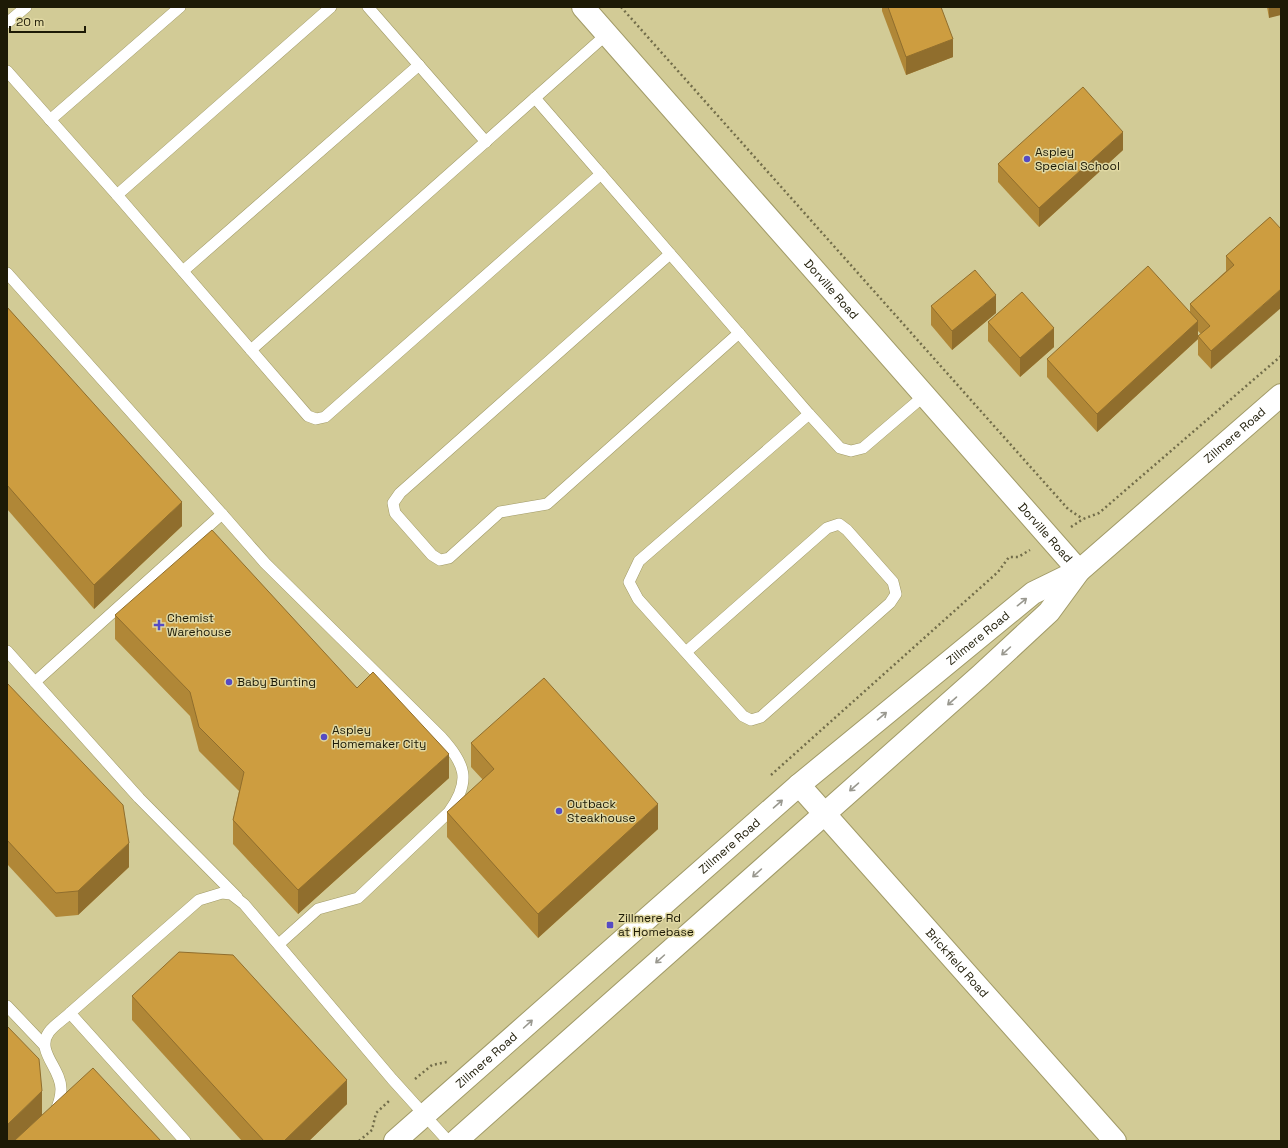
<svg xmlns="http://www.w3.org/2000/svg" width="1288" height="1148" viewBox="0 0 1288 1148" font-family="'Space Grotesk',sans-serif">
<rect width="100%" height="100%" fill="#d2cb96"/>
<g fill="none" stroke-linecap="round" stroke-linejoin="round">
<g stroke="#a19a67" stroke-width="12">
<g id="service">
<polyline points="368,7 486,142"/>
<polyline points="7,23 26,7"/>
<polyline points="7,71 117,195 308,416 316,419 325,417 601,174"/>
<polyline points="535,98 809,414 840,448 851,451 863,448 925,395"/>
<polyline points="50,120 180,7"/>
<polyline points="117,195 331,7"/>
<polyline points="670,254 400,493 393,503 395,513 432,555 440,560 449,558 500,512 547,504 739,333"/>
<polyline points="183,271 419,65"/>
<polyline points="7,273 222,514 35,682"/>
<polyline points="251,350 607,34"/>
<path d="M 222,514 L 265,563 L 441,737 C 465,764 472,780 449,812 L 358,898 L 318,909 L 279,944"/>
<polyline points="7,651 139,798 237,897"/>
<polyline points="686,652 827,528 839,524 847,530 893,582 896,594 890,603 761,717 751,720 743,716 638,599 629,582 639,561 809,414"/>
<polyline points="7,1006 44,1045"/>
<path d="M 55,1113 C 58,1106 61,1097 61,1089 C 61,1068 35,1051 49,1032 C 54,1025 64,1019 70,1013"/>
<polyline points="185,1141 70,1013 199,900 222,893 231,894 244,904 392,1079 448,1141"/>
</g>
</g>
<g stroke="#a19a67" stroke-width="24">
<g id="minor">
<path id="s1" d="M 799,785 L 1115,1141"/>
</g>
</g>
<g stroke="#a19a67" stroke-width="24">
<g id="tertiary">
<path id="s2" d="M 583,7 L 1079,571"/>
</g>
</g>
<g stroke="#a19a67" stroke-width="24">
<g id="secondary">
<path id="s3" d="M 395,1141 L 675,894 L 799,785 L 1033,593 L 1076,572"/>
<path id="s4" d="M 456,1141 L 981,675 L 1049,612 L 1079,571 L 1281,395"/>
</g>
</g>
<g stroke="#726d4a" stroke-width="2.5" stroke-dasharray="2 3" stroke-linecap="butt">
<polyline points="621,7 1068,509 1083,519"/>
<polyline points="1071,527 1083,519 1099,513 1281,356"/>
<polyline points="771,775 998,572 1009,557 1018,557 1030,550"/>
<polyline points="415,1079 432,1065 447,1062"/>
<polyline points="359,1141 372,1130 376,1113 389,1101"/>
</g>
<use href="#service" stroke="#fff" stroke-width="11"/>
<use href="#minor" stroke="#fff" stroke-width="22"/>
<use href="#tertiary" stroke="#fff" stroke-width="22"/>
<use href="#secondary" stroke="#fff" stroke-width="22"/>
</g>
<g fill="#b08737">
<polygon points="882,7 941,7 953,57 906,75 882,11"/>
<polygon points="1267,7 1281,7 1269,18"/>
<polygon points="1123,150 1039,227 998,182 998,164"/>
<polygon points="1270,217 1211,369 1198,355 1198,336 1201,334 1198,331 1198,339 1097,432 1047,377 1047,359 1190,312 1190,304 1226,271 1226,256"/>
<polygon points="931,306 996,313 952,350 931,325"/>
<polygon points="7,307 182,526 94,609 7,509"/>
<polygon points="988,322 1054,347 1020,377 988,341"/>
<polygon points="115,615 357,688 449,778 298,914 233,844 233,820 239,791 199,751 190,716 115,639"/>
<polygon points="7,683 129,867 78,915 56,917 7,864"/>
<polygon points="471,743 658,829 538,938 447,837 447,812 483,780 471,767"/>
<polygon points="132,996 347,1104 309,1141 242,1141 132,1020"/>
</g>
<g fill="#906e2d">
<polygon points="1269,7 1281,7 1281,15 1269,18"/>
<polygon points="953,39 953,57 906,75 906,57"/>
<polygon points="1123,132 1123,150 1039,227 1039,208"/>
<polygon points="1281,289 1281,308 1211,369 1211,351"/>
<polygon points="996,295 996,313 952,350 952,331"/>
<polygon points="1198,321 1198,339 1097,432 1097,414"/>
<polygon points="1054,328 1054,347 1020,377 1020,358"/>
<polygon points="182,502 182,526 94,609 94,585"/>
<polygon points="449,754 449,778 298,914 298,890"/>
<polygon points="658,804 658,829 538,938 538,914"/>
<polygon points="129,843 129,867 78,915 78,891"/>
<polygon points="347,1080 347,1104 309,1141 284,1141"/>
<polygon points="42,1091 42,1115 15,1141 7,1141 7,1125"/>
</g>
<g fill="#cd9d40" stroke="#906e2d">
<polygon points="888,7 941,7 953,39 906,57"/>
<polygon points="1083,87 1123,132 1039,208 998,164"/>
<polygon points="1270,217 1281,229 1281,289 1211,351 1198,336 1210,326 1190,304 1234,265 1226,256"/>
<polygon points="1148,266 1198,321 1097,414 1047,359"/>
<polygon points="975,270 996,295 952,331 931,306"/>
<polygon points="1022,292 1054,328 1020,358 988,322"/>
<polygon points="7,307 182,502 94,585 7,485"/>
<polygon points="212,530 357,688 373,672 449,754 298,890 233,820 244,772 199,727 190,692 115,615"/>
<polygon points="544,678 658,804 538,914 447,812 494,769 471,743"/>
<polygon points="7,683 123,805 129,843 78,891 56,893 7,840"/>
<polygon points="179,952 233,955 347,1080 284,1141 264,1141 132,996"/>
<polygon points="7,1026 39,1059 42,1091 7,1125"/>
<polygon points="93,1068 161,1141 14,1141"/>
</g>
<defs><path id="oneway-shaft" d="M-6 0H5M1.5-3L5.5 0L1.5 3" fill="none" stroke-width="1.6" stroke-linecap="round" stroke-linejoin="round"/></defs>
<g stroke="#99988f">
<use href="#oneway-shaft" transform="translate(1022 602) rotate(-39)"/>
<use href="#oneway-shaft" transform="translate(1006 651) rotate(138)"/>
<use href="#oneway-shaft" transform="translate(952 701) rotate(139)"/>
<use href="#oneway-shaft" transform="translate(882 716) rotate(-40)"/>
<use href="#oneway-shaft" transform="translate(854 787) rotate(139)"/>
<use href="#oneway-shaft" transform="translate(778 804) rotate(-41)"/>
<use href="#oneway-shaft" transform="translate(757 873) rotate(138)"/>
<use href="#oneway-shaft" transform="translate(660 959) rotate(138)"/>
<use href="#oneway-shaft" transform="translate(528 1024) rotate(-42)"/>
</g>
<g fill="#554bc3" stroke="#e0d8a3" stroke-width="1.5">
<circle cx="1027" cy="159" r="4"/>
<path d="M157 619h4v4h4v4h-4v4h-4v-4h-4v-4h4z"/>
<circle cx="229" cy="682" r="4"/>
<circle cx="324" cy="737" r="4"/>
<circle cx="559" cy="811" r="4"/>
<rect x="606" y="921" width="8" height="8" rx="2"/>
</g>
<g text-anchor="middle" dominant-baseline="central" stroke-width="3" stroke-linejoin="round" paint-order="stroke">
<g font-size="12" fill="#1d1a06" stroke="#e0d8a3" text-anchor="start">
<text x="1035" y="152">Aspley<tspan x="1035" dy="14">Special School</tspan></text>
<text x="167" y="618">Chemist<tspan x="167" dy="14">Warehouse</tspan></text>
<text x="237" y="682">Baby Bunting</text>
<text x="332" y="730">Aspley<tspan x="332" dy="14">Homemaker City</tspan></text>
<text x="567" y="804">Outback<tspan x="567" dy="14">Steakhouse</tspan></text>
<text x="618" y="918">Zillmere Rd<tspan x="618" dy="14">at Homebase</tspan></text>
</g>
<g font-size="12" fill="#1d1a06" stroke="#e0d8a3">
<text stroke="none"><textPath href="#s2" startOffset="376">Dorville Road</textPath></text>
<text stroke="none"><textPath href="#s4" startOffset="1052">Zillmere Road</textPath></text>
<text stroke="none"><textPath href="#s2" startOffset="700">Dorville Road</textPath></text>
<text stroke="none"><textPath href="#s3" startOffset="770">Zillmere Road</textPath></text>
<text stroke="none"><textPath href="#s3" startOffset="446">Zillmere Road</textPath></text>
<text stroke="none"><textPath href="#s1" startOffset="238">Brickfield Road</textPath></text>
<text stroke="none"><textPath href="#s3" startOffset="122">Zillmere Road</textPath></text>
</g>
</g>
<rect width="1288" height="1148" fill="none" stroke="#1d1a06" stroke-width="16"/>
<path d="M10 26v6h75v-6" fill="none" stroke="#1d1a06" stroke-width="2"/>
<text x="16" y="26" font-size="12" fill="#1d1a06" stroke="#e0d8a3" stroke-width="3" paint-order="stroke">20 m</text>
</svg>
